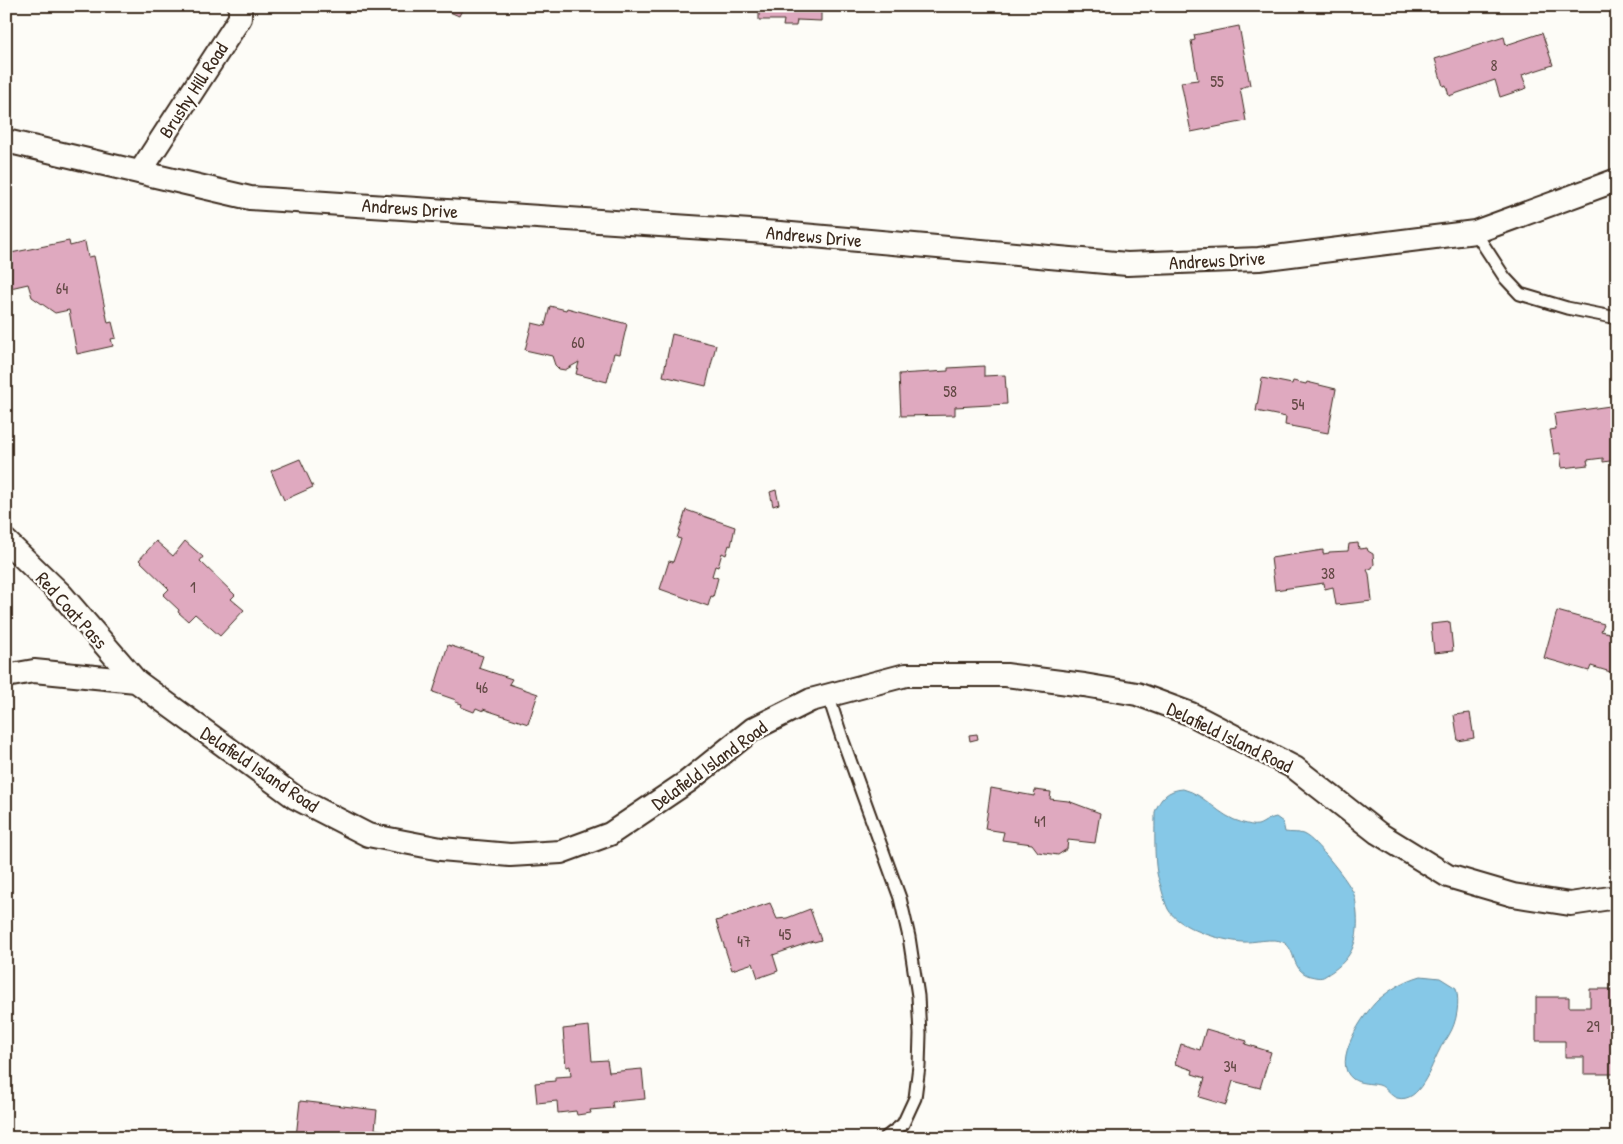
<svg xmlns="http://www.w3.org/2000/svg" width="1623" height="1144" viewBox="0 0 1623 1144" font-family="'Patrick Hand',sans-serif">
<rect width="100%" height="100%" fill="#fdfcf7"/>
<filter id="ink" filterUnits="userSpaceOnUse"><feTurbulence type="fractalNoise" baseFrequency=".02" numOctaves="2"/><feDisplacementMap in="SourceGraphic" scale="10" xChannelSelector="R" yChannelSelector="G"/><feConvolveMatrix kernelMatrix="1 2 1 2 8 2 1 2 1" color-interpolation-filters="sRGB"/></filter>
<g filter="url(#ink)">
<g fill="#86c8e7" stroke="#688997">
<path d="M 1183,789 C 1207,795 1217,816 1243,823 C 1248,824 1253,826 1258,825 C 1264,823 1267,819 1276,817 L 1283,822 L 1285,832 C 1290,833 1298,832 1303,834 C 1312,838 1320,849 1326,855 C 1335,866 1346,879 1353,892 C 1356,898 1356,906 1357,914 C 1359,943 1351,961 1325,976 C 1321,979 1315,977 1310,976 C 1290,970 1297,949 1283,942 C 1273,937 1253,943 1242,942 C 1220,940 1179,929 1168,909 C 1165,903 1164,897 1162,891 C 1161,885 1158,879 1157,873 C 1154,857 1155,829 1155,812 C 1160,798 1168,790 1183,789 Z"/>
<path d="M 1421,976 L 1440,978 L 1456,988 C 1460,1002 1457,1022 1449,1035 C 1446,1041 1441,1045 1439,1051 C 1431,1066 1420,1104 1397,1098 C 1390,1096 1386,1087 1379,1085 C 1370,1083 1360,1084 1353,1079 C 1330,1063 1364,1013 1378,1000 C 1391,989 1404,981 1421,976 Z"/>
</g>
<g fill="#dfa9bf" stroke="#3b2a1e">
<polygon points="436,6 464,6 459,16"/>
<polygon points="726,6 854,6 854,11 821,10 821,21 797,20 796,26 783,26 784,20 759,20 759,10 726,9"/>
<polygon points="1239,26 1250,85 1240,88 1246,121 1191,132 1181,82 1198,80 1191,41 1195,40 1194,35"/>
<polygon points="1542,33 1553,65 1522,75 1527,88 1500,97 1495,80 1449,96 1446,85 1443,86 1435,59 1504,37 1506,45"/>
<polygon points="69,241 70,246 85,242 88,257 94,256 108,323 112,322 116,338 111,339 113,346 77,354 69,310 55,313 32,297 28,284 6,289 6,254"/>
<polygon points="550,306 566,310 567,308 627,324 620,354 614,353 607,382 576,374 579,362 565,370 559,369 555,365 552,356 525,350 532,323 545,326"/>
<polygon points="672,334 716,345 706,386 663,376"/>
<polygon points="984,366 984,376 1005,375 1007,404 955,407 955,415 901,416 899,374 948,371 948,368"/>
<polygon points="1262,378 1292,384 1293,381 1306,384 1307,382 1336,389 1328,433 1285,425 1286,417 1256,411"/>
<polygon points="1617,405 1617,460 1603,462 1603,458 1587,460 1588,465 1562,468 1560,453 1554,454 1550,430 1556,429 1554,414"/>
<polygon points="300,459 313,487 284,500 271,471"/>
<polygon points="776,490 779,504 773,506 770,492"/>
<polygon points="686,510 735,527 731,546 729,545 726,555 722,553 718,567 715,566 712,576 718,578 713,597 711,596 708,606 660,589 669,561 673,562 681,539 677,538"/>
<polygon points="156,541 173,556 185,541 203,557 200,561 235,595 231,599 244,610 220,636 195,614 188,621 178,612 179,610 163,595 169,589 139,560"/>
<polygon points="1358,543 1359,549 1367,548 1368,551 1373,554 1374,564 1372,568 1367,570 1369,574 1372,601 1336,605 1333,587 1325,589 1324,583 1275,590 1271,558 1323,550 1323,554 1329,553 1329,552 1348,551 1349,544"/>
<polygon points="1557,611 1604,624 1601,631 1617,635 1617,674 1591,666 1589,671 1544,658"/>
<polygon points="1450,622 1453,651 1434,653 1431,624"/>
<polygon points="448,645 483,656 479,668 512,679 509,684 538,694 528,724 483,709 483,711 476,708 474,712 461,707 462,704 455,702 456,700 433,692"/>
<polygon points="1470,713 1474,738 1458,741 1454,715"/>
<polygon points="977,734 978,739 970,741 969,735"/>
<polygon points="991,788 1034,796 1035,790 1051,792 1050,799 1068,801 1100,813 1095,843 1068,840 1067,849 1058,855 1038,852 1032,844 1002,840 1004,832 985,829"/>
<polygon points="770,903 777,919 787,918 810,909 821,940 814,942 813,941 773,955 778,971 758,978 753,963 732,970 716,921"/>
<polygon points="1590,989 1617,989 1617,1074 1584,1074 1584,1057 1565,1057 1565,1041 1536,1041 1536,997 1569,997 1569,1007 1590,1007"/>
<polygon points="589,1026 592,1061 607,1060 609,1072 642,1069 645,1099 612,1102 613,1108 590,1110 591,1113 577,1115 576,1111 558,1113 557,1101 537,1103 535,1083 555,1081 555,1077 571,1076 570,1066 566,1067 563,1029"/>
<polygon points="1206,1029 1247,1041 1245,1044 1271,1052 1260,1088 1233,1081 1226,1105 1199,1097 1205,1078 1192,1074 1193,1070 1175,1064 1181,1044 1200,1050"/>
<polygon points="300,1101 377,1110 375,1129 408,1134 410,1138 285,1138 286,1135 296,1137"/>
</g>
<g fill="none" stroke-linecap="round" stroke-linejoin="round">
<g stroke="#3b2a1e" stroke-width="15">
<g id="service">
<polyline points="1475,232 1505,278 1520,294 1567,308 1617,318"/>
<polyline points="828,695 842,738 900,898 909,937 918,996 920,1034 919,1066 915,1098 903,1124 885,1138"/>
</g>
</g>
<g stroke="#3b2a1e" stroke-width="26">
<g id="minor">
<polyline points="6,141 250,198 780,233 1127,264 1259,259 1475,232 1617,180"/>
<polyline points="140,172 240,18 240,6"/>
<polyline points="6,541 61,594 136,681"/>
<polyline points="6,676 34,671 136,681 296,798 368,835 441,849 510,855 561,852 610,834 687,782 753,729 811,700 906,675 1006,675 1084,685 1137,694 1191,714 1295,768 1378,833 1448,876 1513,895 1570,904 1617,897"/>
</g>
</g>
<use href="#service" stroke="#fdfcf7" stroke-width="11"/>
<use href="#minor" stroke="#fdfcf7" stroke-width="22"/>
</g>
</g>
<g text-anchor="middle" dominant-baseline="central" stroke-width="4.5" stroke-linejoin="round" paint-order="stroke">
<g font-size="16" fill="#644a46">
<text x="1494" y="65">8</text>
<text x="1217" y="81">55</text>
<text x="62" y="288">64</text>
<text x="578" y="342">60</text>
<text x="950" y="391">58</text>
<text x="1298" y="404">54</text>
<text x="1328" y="573">38</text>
<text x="193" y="587">1</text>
<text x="482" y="687">46</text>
<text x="1040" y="821">41</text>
<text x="785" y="934">45</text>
<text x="744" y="941">47</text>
<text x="1593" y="1026">29</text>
<text x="1230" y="1066">34</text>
</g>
<g font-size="19" fill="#3b2a1e" stroke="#fdfcf7">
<text transform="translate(193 90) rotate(-57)">Brushy Hill Road</text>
<text transform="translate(410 208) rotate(4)">Andrews Drive</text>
<text transform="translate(814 236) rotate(5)">Andrews Drive</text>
<text transform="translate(1217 260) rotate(-3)">Andrews Drive</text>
<text transform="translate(72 610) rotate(48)">Red Coat Pass</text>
<text transform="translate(1230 737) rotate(26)">Delafield Island Road</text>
<text transform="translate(709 765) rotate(-36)">Delafield Island Road</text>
<text transform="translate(260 769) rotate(34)">Delafield Island Road</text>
</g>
</g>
<rect width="1623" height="1144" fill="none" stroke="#fdfcf7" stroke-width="25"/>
<rect x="12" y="12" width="1598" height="1119" fill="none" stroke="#3b2a1e" stroke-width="2" filter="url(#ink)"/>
</svg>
